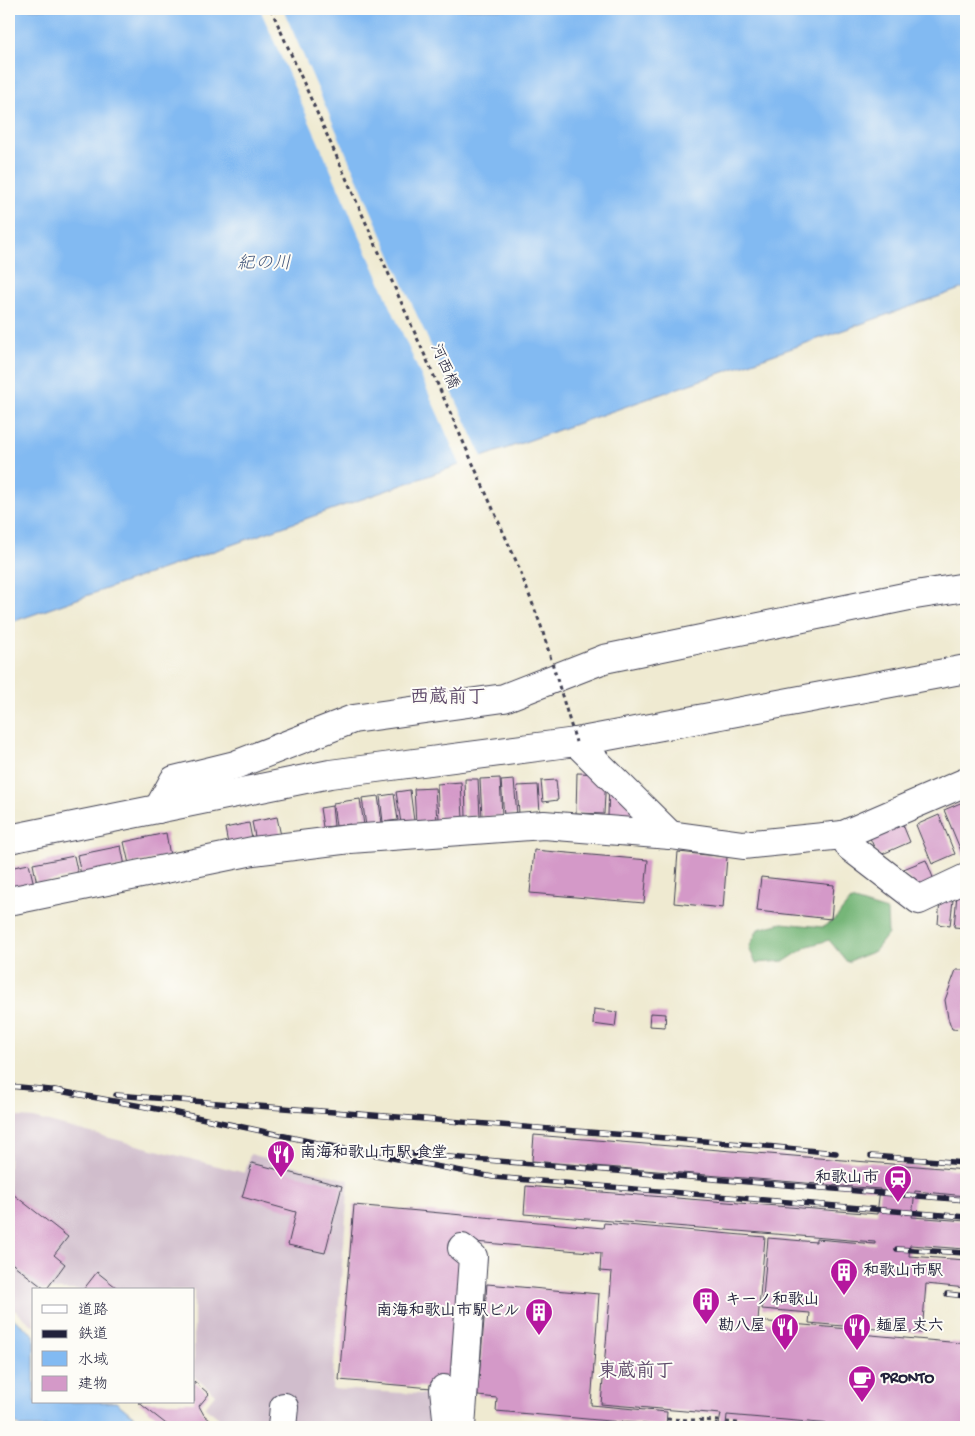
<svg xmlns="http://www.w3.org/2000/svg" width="975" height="1436" viewBox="0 0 975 1436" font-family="'Gochi Hand','Klee One',sans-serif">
<rect width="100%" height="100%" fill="#fdfcf7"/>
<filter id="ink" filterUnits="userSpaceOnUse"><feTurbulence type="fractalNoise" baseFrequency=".02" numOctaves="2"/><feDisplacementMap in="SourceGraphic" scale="10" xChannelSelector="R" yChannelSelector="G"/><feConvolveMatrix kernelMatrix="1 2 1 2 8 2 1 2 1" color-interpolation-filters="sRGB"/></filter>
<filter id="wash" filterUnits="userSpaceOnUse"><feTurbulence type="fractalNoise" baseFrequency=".0096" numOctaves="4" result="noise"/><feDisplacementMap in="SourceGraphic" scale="20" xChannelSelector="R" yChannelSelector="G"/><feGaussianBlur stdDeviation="1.12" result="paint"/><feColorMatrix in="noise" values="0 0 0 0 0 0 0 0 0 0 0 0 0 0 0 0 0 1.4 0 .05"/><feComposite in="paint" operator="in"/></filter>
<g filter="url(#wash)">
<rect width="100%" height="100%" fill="#efead1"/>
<polygon fill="#d0bdcc" points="9,1116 33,1118 245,1173 250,1154 349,1180 332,1389 438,1395 437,1427 230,1427 205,1407 215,1394 194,1377 194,1290 34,1290 34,1326 9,1306"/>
<polygon fill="#76b678" stroke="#4c6c5a" points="851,900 887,911 888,934 875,951 847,962 829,940 808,946 785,961 756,963 749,948 758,929 782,923 823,927 836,918"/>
<g fill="#82baf2" stroke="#526e96">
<polygon points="9,9 966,9 966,287 9,623"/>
<polygon points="9,1315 34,1335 34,1402 116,1402 147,1427 21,1427 9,1418"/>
</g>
<polygon fill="#efead1" points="260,9 283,9 415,311 483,459 461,467"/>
<g id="blocks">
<g fill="#d499c8">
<polygon points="577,773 606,774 604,814 576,813"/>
<polygon points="609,777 638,819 608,817"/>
<polygon points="500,778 502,816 482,817 480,779"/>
<polygon points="465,779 478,779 480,816 466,817"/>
<polygon points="514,780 517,815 504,816 501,781"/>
<polygon points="556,780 558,800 543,802 541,781"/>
<polygon points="461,782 463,818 439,819 437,784"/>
<polygon points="538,785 540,812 519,814 517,786"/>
<polygon points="435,788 437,822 416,823 414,789"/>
<polygon points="410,790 414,821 401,823 396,792"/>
<polygon points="394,794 398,820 383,822 380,796"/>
<polygon points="378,796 382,823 366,826 362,798"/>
<polygon points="360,799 364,825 350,826 350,824 336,826 333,803"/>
<polygon points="965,801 966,803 966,863 944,810"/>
<polygon points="332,806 334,826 323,827 320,808"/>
<polygon points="939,815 955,854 932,864 916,825"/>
<polygon points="277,817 281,836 256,841 252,822"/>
<polygon points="249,823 252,839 228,844 225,828"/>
<polygon points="903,825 910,842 878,856 870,838"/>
<polygon points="166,833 170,856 129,864 124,842"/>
<polygon points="121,846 125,866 81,875 77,855"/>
<polygon points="534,850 648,860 644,903 530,893"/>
<polygon points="678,852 727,857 723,908 674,903"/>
<polygon points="74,856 78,875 37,884 33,864"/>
<polygon points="926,860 936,885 920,892 901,870"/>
<polygon points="29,864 34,885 9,891 9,868"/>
<polygon points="761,877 834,885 831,919 757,911"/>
<polygon points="957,894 966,895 966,928 954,927"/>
<polygon points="940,899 953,900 950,926 938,924"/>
<polygon points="956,970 966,970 966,1030 952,1029 948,1018 945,1000"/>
<polygon points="594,1009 617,1012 615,1027 593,1024"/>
<polygon points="650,1013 666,1014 665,1027 649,1026"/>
<polygon points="534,1135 966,1170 966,1196 915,1191 912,1217 966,1221 966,1249 910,1245 909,1256 966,1260 966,1288 926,1284 922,1333 809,1323 810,1313 762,1309 768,1238 816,1242 816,1239 875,1244 875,1242 524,1214 526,1186 877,1214 880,1189 532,1161"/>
<polygon points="252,1163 342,1186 325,1253 288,1245 296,1212 242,1197"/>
<polygon points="9,1191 68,1237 54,1255 65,1264 46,1290 9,1261"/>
<polygon points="354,1205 603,1228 604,1223 765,1237 758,1321 849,1329 849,1333 961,1343 963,1317 966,1318 966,1427 866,1427 727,1415 726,1425 730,1426 729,1427 714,1427 715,1423 719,1424 721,1414 601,1404 612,1272 600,1271 601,1253 463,1241 452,1377 479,1379 487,1284 599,1294 591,1405 667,1412 666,1426 496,1411 497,1398 478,1396 478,1392 339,1380"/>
<polygon points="97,1272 116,1287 114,1290 83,1290"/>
<polygon points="194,1381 209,1394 199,1406 204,1415 218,1427 170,1427 138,1402 194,1402"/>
</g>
</g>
</g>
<g filter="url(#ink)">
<use href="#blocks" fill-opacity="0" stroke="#414052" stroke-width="1"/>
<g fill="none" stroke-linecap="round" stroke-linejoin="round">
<g stroke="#414052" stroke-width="30">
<g id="minor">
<polyline points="576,742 670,835"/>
<polyline points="158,809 174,780 235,765 353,719 504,698 604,659 909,596 966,587"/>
<polyline points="843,835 850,847 919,900 966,878"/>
<polyline points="9,839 330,774 576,742 966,669"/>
<polyline points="9,901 253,851 350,839 544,825 670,835 743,845 843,835 966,782"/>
<polyline points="444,1389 448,1427"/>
<polyline points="282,1427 284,1407"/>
<polyline points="461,1427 473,1257 462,1248"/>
</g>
</g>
<g stroke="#414052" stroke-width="3" stroke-dasharray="4 4" stroke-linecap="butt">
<polyline points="667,1419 719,1421"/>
<polyline points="726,1422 739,1423 743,1427"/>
</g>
<use href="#minor" stroke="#fff" stroke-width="28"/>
<g stroke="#22223b" stroke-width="5.5">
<g id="rail">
<polyline points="9,1086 61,1091"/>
<polyline points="54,1090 168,1111 345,1149 493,1177 966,1217"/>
<polyline points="116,1095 755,1145 836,1153"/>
<polyline points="401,1153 966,1200"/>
<polyline points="871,1156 966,1163"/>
<polyline points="897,1249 966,1253"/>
<polyline points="947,1294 966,1296"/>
</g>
</g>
<use href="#rail" stroke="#fdfcf7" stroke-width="4" stroke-dasharray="11" stroke-linecap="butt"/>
<polyline stroke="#414052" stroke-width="3" stroke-dasharray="4 4" stroke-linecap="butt" points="271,9 517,563 541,626 576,742"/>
</g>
</g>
<defs>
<g id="restaurant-pin" transform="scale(1.4375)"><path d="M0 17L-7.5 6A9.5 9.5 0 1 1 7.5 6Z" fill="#b5179e" stroke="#fdfcf7"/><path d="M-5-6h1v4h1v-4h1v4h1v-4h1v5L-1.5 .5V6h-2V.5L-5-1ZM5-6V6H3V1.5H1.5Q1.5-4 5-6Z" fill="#fff"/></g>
<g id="station-pin" transform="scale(1.4375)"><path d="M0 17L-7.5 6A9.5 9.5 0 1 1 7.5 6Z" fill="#b5179e" stroke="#fdfcf7"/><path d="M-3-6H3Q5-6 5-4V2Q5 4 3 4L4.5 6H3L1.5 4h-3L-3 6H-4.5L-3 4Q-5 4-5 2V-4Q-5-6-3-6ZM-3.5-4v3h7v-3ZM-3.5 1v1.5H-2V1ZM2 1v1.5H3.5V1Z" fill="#fff"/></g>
<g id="building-pin" transform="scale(1.4375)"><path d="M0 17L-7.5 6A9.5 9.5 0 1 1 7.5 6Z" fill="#b5179e" stroke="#fdfcf7"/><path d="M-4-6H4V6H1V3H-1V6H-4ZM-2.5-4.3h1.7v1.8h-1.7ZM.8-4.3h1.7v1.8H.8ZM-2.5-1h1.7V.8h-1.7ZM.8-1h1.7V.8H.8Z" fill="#fff"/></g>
<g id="cafe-pin" transform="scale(1.4375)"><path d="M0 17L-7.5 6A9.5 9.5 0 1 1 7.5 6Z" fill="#b5179e" stroke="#fdfcf7"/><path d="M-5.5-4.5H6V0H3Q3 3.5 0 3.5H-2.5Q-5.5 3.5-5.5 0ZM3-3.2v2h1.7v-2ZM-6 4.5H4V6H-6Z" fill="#fff"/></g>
</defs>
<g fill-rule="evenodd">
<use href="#restaurant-pin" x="281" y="1154"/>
<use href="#station-pin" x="898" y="1179"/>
<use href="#building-pin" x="844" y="1272"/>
<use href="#building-pin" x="706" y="1301"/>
<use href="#building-pin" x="539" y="1312"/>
<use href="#restaurant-pin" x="785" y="1327"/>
<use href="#restaurant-pin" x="857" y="1327"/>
<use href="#cafe-pin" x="862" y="1379"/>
</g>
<g text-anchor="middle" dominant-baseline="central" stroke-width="4" stroke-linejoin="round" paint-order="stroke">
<g font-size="16" fill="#22223b" stroke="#fdfcf7">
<text transform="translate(443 367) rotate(66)">河西橋</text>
</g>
<g font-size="16" font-weight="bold" fill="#22223b" stroke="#fdfcf7" text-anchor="start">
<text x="300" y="1154">南海和歌山市駅 食堂</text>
<text x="879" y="1179" text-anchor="end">和歌山市</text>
<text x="863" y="1272">和歌山市駅</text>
<text x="725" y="1301">キーノ和歌山</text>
<text x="520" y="1312" text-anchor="end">南海和歌山市駅ビル</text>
<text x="766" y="1327" text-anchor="end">勘八屋</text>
<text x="876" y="1327">麺屋 丈六</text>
<text x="881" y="1379">PRONTO</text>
</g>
<g font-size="18" font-style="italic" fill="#44577b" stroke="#fdfcf7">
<text x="264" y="264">紀の川</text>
</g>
<g font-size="19" font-weight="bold" fill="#604c6c" stroke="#fdfcf7">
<text x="448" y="698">西蔵前丁</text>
<text x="636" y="1372">東蔵前丁</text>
</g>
</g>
<rect width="975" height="1436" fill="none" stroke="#fdfcf7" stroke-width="30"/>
<rect x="32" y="1288" width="162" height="115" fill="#fdfcf7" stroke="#a5a5ac"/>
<rect x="42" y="1305" width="25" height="8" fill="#ffffff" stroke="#a5a5ac"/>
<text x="78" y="1314" font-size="15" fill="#22223b">道路</text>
<rect x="42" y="1330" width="25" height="8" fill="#22223b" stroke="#a5a5ac"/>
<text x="78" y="1338" font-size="15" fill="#22223b">鉄道</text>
<rect x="42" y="1351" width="25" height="15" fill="#82baf2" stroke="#a5a5ac"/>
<text x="78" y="1364" font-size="15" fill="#22223b">水域</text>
<rect x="42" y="1376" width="25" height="15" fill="#d499c8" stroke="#a5a5ac"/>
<text x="78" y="1388" font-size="15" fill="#22223b">建物</text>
</svg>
